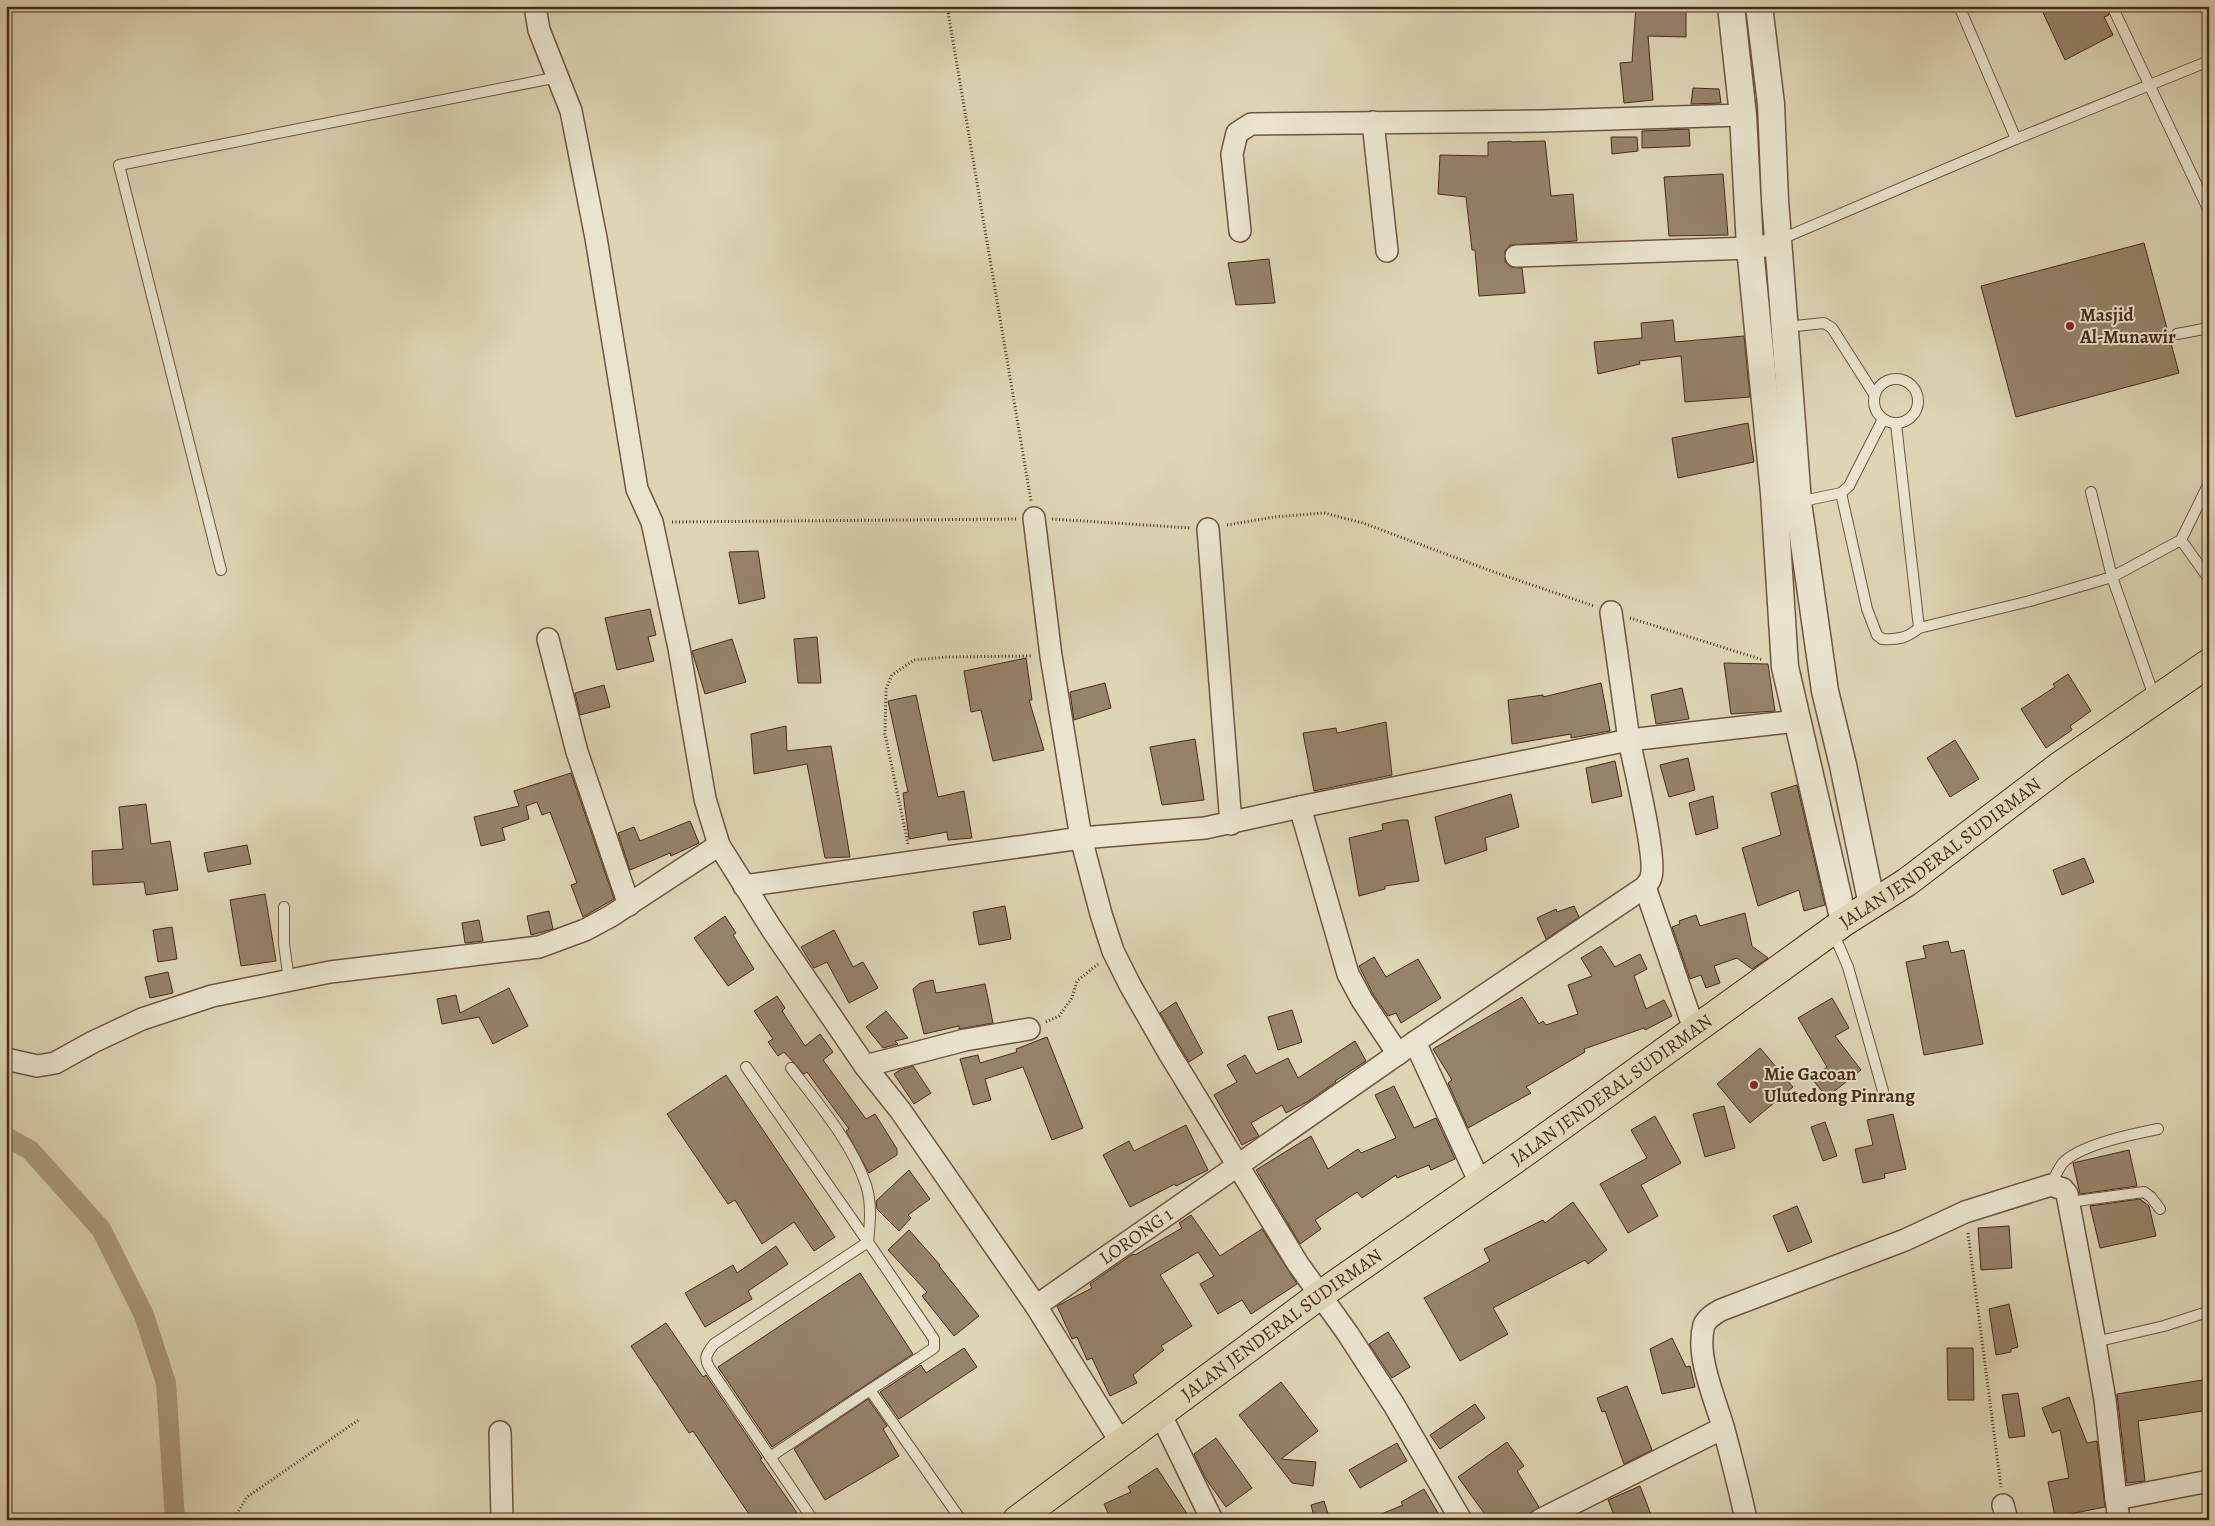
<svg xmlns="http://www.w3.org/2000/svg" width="2215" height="1526" viewBox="0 0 2215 1526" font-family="Alegreya,serif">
<rect width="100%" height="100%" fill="#ded5b5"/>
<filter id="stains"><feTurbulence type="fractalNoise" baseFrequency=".004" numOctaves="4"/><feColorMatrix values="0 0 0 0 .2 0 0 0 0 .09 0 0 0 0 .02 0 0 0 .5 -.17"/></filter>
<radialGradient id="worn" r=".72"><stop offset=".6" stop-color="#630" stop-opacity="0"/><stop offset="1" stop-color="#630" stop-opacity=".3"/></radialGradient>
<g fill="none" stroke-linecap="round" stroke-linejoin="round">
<polyline stroke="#ab9b80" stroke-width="20" points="6,1137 30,1150 101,1229 144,1315 166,1383 175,1520"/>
</g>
<g fill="#96836b" stroke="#492a1a">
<polygon points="1636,6 1686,6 1686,37 1648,36 1653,100 1624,103 1620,63 1632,62"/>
<polygon points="2040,6 2105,6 2109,15 2104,17 2113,35 2065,60"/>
<polygon points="1693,88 1719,89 1721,103 1691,104"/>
<polygon points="1689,129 1690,146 1642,148 1642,131"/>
<polygon points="1611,137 1637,137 1638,151 1612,154"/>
<polygon points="1511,141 1512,142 1545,141 1551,196 1573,194 1577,241 1510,245 1505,251 1505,262 1511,267 1522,268 1525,293 1479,296 1475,250 1472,250 1466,197 1438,194 1440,155 1488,156 1488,142"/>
<polygon points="1723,174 1728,235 1669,236 1664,177"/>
<polygon points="2144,243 2179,373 2016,417 1981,286"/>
<polygon points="1269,259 1275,303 1236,305 1228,263"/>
<polygon points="1673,320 1675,342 1744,336 1750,397 1685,402 1681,356 1639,361 1640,364 1598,374 1594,342 1642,338 1641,323"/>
<polygon points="1748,423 1754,462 1678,478 1672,438"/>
<polygon points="758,551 765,598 739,604 729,552"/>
<polygon points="650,609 656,635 648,637 654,661 617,670 605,618"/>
<polygon points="817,637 821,683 798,683 794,639"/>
<polygon points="732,639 746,682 705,694 692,651"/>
<polygon points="1026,658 1032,700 1029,700 1044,750 993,761 981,710 971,712 964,671"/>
<polygon points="1724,663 1768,664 1775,711 1731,714"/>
<polygon points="2068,674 2091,711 2070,726 2072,730 2046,748 2021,709 2055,687 2053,684"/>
<polygon points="1105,683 1111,708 1074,720 1070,692"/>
<polygon points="1601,683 1610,731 1571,738 1571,734 1512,744 1508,700 1543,695 1543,697"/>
<polygon points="604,685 610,707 580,715 575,693"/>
<polygon points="1682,688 1689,719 1656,724 1651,695"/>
<polygon points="916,695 938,797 964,791 972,838 948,840 947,832 909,839 903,793 908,792 888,701"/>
<polygon points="1386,722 1392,775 1314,791 1303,733 1336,728 1337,733"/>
<polygon points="786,726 787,751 831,746 850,857 825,858 807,764 754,774 751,734"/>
<polygon points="1195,739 1204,800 1162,805 1150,747"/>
<polygon points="1955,740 1979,779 1950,797 1927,758"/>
<polygon points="1688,758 1695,790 1669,797 1660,765"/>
<polygon points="1615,761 1622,796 1592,803 1586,768"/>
<polygon points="571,773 614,899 583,917 571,885 577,883 550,812 542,815 537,802 526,806 529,819 502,828 505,840 481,846 474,817 519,806 514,791"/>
<polygon points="1797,785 1825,905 1804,911 1799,890 1758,906 1742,848 1781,835 1771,793"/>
<polygon points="1511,794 1519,827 1485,838 1487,850 1445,864 1435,817"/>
<polygon points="1713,796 1718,828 1696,835 1689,803"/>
<polygon points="146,804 151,844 170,841 178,890 146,895 144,882 93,885 92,851 123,849 119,807"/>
<polygon points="1401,820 1408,820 1419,881 1385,886 1385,889 1359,896 1349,838 1383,830 1382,824"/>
<polygon points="690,821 699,843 671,856 670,853 630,870 618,833 634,827 640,841"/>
<polygon points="247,845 251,864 208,872 204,853"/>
<polygon points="2084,858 2094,882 2062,895 2053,870"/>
<polygon points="265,894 276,961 241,966 230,900"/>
<polygon points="1005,906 1011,939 979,945 973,912"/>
<polygon points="1574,906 1579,917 1546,939 1537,918 1556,909 1557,912"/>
<polygon points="549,911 553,929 531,935 527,916"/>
<polygon points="1745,913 1752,946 1768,958 1752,969 1737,958 1714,966 1720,983 1706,988 1701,975 1690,979 1672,927 1680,924 1679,921 1696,915 1700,926"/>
<polygon points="725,916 736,933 733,935 754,969 728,986 694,938"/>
<polygon points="479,920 483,941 465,943 462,923"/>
<polygon points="172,927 177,959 158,962 153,930"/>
<polygon points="834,930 853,967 863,962 878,988 849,1003 827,962 814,968 801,947"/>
<polygon points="1948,941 1951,953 1964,950 1983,1044 1924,1055 1906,962 1926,958 1923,946"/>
<polygon points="1601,946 1615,967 1640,954 1647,969 1634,976 1646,1009 1664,1000 1672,1016 1645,1030 1644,1028 1584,1049 1585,1052 1526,1087 1531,1093 1468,1128 1448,1083 1452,1080 1433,1049 1522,997 1539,1024 1543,1021 1546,1025 1578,1014 1568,985 1592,976 1581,958"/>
<polygon points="1374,957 1386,977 1418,959 1441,998 1401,1023 1396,1013 1388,1016 1373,994 1359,966"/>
<polygon points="168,972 173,993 150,998 145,977"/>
<polygon points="933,980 936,993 985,984 993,1023 959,1029 959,1026 924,1034 913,989 920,983"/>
<polygon points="509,988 528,1026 493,1044 479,1017 442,1024 437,999 456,995 460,1013"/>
<polygon points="777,996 785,1008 782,1011 805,1046 820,1034 833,1052 823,1060 866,1119 875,1114 897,1149 897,1155 869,1173 846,1131 849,1129 807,1072 804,1074 784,1052 778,1056 768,1042 773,1039 754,1011"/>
<polygon points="1832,998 1849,1028 1835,1036 1861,1070 1827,1097 1812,1079 1827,1067 1798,1018"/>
<polygon points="1176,1002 1203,1053 1189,1062 1160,1013"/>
<polygon points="1292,1010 1302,1042 1278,1050 1268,1017"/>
<polygon points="886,1011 908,1038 895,1041 898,1044 883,1048 866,1027"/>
<polygon points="1047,1037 1083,1128 1052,1140 1023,1067 985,1079 991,1100 973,1105 960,1059 978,1055 980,1063 1017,1052 1016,1049"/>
<polygon points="1355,1041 1366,1061 1335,1081 1336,1082 1307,1102 1286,1113 1282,1105 1251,1123 1259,1136 1242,1145 1214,1095 1237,1082 1227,1065 1245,1055 1256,1074 1288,1058 1298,1078"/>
<polygon points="1760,1048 1793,1087 1750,1123 1717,1084"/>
<polygon points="913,1066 931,1093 914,1104 894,1074 900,1070"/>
<polygon points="726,1075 835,1237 814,1251 794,1222 762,1244 735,1200 728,1204 667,1114"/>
<polygon points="1394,1086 1414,1128 1436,1118 1455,1159 1431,1170 1429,1165 1397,1178 1396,1175 1362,1198 1357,1192 1315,1220 1321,1229 1300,1244 1256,1170 1311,1136 1328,1169 1358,1149 1361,1153 1396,1138 1375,1095"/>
<polygon points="1724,1106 1735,1148 1705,1157 1693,1114"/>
<polygon points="1893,1114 1906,1169 1884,1174 1885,1178 1863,1183 1855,1149 1873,1145 1867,1120"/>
<polygon points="1655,1116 1681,1163 1641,1185 1658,1216 1628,1233 1600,1184 1647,1158 1631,1130"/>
<polygon points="1825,1122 1837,1156 1823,1161 1811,1127"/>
<polygon points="1186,1125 1208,1170 1176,1186 1175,1184 1130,1207 1103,1155 1129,1141 1134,1151"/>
<polygon points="2129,1150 2137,1186 2080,1194 2073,1163"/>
<polygon points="909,1170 930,1199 908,1215 911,1218 899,1231 877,1209 876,1201"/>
<polygon points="2140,1199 2149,1206 2156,1236 2100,1248 2090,1206"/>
<polygon points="1573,1202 1607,1250 1588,1264 1585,1260 1493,1308 1508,1334 1460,1361 1424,1298 1490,1261 1484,1249 1543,1220 1545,1223"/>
<polygon points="1797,1206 1812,1242 1788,1252 1773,1216"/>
<polygon points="1191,1215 1220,1256 1262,1229 1297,1284 1251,1314 1242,1300 1218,1314 1200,1284 1214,1276 1198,1252 1160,1275 1192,1326 1161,1346 1164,1350 1133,1375 1137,1383 1110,1396 1092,1358 1087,1360 1077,1337 1072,1339 1057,1306 1092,1288 1090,1284 1130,1256 1134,1254 1135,1255 1182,1228 1179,1223"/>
<polygon points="2009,1226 2012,1268 1981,1270 1978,1228"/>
<polygon points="909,1230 940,1265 939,1266 979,1316 954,1336 922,1296 927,1292 888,1250"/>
<polygon points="776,1246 788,1264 748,1291 752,1299 705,1327 685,1293 733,1265 737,1273"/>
<polygon points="860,1273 913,1354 772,1447 718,1367"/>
<polygon points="2009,1304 2018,1347 2011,1349 2011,1352 1996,1355 1989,1309"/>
<polygon points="666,1323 703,1377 706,1375 762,1458 760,1459 797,1513 787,1520 753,1520 693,1431 689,1433 631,1346"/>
<polygon points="1388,1332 1410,1367 1392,1378 1369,1344"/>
<polygon points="1672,1338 1686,1367 1690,1366 1695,1387 1662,1394 1650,1349"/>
<polygon points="964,1348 977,1367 899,1419 880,1392 921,1365 926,1373"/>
<polygon points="1947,1348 1973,1348 1974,1400 1948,1400"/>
<polygon points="2209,1379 2209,1410 2138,1421 2145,1481 2127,1483 2117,1394"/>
<polygon points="1281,1382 1318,1431 1281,1459 1316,1462 1313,1486 1292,1483 1239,1415"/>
<polygon points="1627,1386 1652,1450 1624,1464 1605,1411 1602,1412 1597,1398"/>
<polygon points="2018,1393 2025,1436 2009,1438 2002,1395"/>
<polygon points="2069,1397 2087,1443 2097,1441 2105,1507 2055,1517 2048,1482 2069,1478 2060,1430 2052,1433 2042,1408"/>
<polygon points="868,1399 887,1426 883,1429 899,1456 825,1500 794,1449"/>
<polygon points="1475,1404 1485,1418 1440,1449 1430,1435"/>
<polygon points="1216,1438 1252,1488 1226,1507 1206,1479 1194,1454"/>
<polygon points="1507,1442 1524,1466 1517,1471 1539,1507 1523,1520 1489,1520 1458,1477"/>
<polygon points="1397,1443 1407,1461 1360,1488 1349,1470"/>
<polygon points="1157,1468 1191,1520 1111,1520 1104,1504 1131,1492 1128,1487"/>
<polygon points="1640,1486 1653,1520 1616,1520 1608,1500"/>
<polygon points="1424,1489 1442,1520 1367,1520 1403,1505 1401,1502"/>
<polygon points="1324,1501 1330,1520 1315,1520 1311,1505"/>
</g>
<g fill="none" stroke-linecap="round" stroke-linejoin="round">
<g stroke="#6e5541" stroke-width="12">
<g id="service">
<polyline points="2112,6 2209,211"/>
<polyline points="2016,139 2209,61"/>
<polyline points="1779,240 2016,139 1959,6"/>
<polyline points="1786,327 1824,323 1832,328 1874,394"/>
<polyline points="2177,334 2209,328"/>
<circle cx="1896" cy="401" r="22"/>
<polyline points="2209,483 2181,540 2209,579"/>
<polyline points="2091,492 2112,577 2155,699"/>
<path d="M 1841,493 L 1867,609 L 1877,635 L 1882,639 C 1898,640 1907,638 1919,628 L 1896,424"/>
<polyline points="1798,502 1841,493 1849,486 1883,419"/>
<polyline points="221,570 119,165 558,77"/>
<polyline points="1919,628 2030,601 2112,577 2181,540"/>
<polyline points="284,907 284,944 289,980"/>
<polyline points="1833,932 1848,967 1883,1091"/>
<polyline points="746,1067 868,1242"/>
<path d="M 791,1068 C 818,1103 852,1143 866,1185 C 872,1203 870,1224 868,1242"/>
<path d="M 2051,1185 C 2054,1178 2058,1170 2062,1164 C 2078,1145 2133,1134 2158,1129"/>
<polyline points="2069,1202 2144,1192 2151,1197 2160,1209"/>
<polyline points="2095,1342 2164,1326 2204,1313"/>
<polyline points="770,1457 870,1390"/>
<path d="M 813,1520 L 709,1367 C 703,1357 708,1352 714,1344 L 868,1242 L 934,1339 L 934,1348 L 870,1390 L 961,1520"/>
</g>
</g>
<g stroke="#6e5541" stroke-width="24">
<g id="minor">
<polyline points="535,6 539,30 571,111 596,238 637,489 652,522 679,648 705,799 719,845 771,928 865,1066 900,1110 1036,1306 1120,1441"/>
<polyline points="1373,122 1387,251"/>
<polyline points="1240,231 1232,154 1237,133 1251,124 1542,121 1743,115"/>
<polyline points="1516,256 1750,248 1778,244"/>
<polyline points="1208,529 1231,824"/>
<polyline points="548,639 577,752 629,905"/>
<polyline points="1300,807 1348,974 1362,1000 1398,1054"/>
<polyline points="744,886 1081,838 1051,656 1034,518"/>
<polyline points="1645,887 1694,1029"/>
<polyline points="1415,1042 1474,1170 1481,1183"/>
<polyline points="6,1059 37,1066 55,1063 93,1042 142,1019 212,996 330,972 539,947 585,930 611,916 719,845"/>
<polyline points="865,1066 965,1040 1029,1029"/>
<path id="s1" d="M 1036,1306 L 1415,1042 L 1645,887 C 1647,884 1650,881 1651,877 C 1657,858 1634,765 1629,740 L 1797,721"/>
<polyline points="1160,1413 1212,1520"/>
<polyline points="500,1432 502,1520"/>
<polyline points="2003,1505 2007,1520"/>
<polyline points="1461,1520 1394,1405 1348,1334 1298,1264 1169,1053 1130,985 1113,951 1101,914 1081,838 1205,828 1300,807 1629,740 1611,612"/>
<polyline points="1540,1520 1723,1428"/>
<path d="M 1746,1520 C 1740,1490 1732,1460 1724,1430 C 1716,1401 1695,1356 1704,1325 C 1707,1318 1714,1314 1721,1310 L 1905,1240 L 1965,1212 L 2051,1185 L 2063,1189 L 2067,1194 L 2095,1342 L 2105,1400 L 2116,1499"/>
<polyline points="2119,1520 2116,1499 2209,1481"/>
</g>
</g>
<g stroke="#6e5541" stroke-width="29">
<g id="tertiary">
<polyline points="1731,6 1743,115 1750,248 1774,493 1785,667 1844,922"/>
<polyline points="1759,6 1771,104 1775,200 1798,502 1825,691 1843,765 1872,905"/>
</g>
</g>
<g stroke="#492a1a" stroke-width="30">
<g id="trunk">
<path id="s2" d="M 1017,1520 L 1320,1295 L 1524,1153 L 1844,922 L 1907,882 L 2061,765 L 2209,663"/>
</g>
</g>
<g stroke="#492a1a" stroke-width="3" stroke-dasharray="1 2.5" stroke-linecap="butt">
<polyline points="947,6 1031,501"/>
<polyline points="1052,519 1191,528"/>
<polyline points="672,522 1016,519"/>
<polyline points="1227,525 1274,517 1324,513 1363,523 1494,572 1594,606"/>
<polyline points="1630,618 1763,660"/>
<polyline points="908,844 885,734 886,689 892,675 914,660 947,657 1031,656"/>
<polyline points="1046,1022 1059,1016 1072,998 1077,981 1098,964"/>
<polyline points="1968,1233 2001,1487"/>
<polyline points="233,1520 247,1497 360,1419"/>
</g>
<use href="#service" stroke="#eae4cf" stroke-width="10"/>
<use href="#minor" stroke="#eae4cf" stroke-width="21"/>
<use href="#tertiary" stroke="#eae4cf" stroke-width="26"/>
<use href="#trunk" stroke="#ded5b5" stroke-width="28"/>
</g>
<g fill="#8f2418" stroke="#eae4cf" stroke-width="2">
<circle cx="2070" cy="326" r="5"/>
<circle cx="1754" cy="1085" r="5"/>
</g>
<g text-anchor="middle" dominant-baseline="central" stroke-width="4" stroke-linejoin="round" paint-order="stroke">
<g font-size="19" font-weight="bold" fill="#492a1a" stroke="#eae4cf" text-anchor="start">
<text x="2080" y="315">Masjid<tspan x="2080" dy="22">Al-Munawir</tspan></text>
<text x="1764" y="1074">Mie Gacoan<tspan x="1764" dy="22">Ulutedong Pinrang</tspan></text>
</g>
<g font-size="19" fill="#492a1a" stroke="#eae4cf">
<text stroke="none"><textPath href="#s2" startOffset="1139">JALAN JENDERAL SUDIRMAN</textPath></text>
<text stroke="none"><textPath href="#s2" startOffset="734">JALAN JENDERAL SUDIRMAN</textPath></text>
<text stroke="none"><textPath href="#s1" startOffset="122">LORONG 1</textPath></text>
<text stroke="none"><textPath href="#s2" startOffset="329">JALAN JENDERAL SUDIRMAN</textPath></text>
</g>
</g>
<rect width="2215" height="1526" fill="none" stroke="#ded5b5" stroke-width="25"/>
<rect x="8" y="8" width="2200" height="1511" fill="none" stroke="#492a1a" stroke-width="2.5"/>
<rect x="12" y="12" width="2190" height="1501" fill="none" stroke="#492a1a"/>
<rect width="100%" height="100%" filter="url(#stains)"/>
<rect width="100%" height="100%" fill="url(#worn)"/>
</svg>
